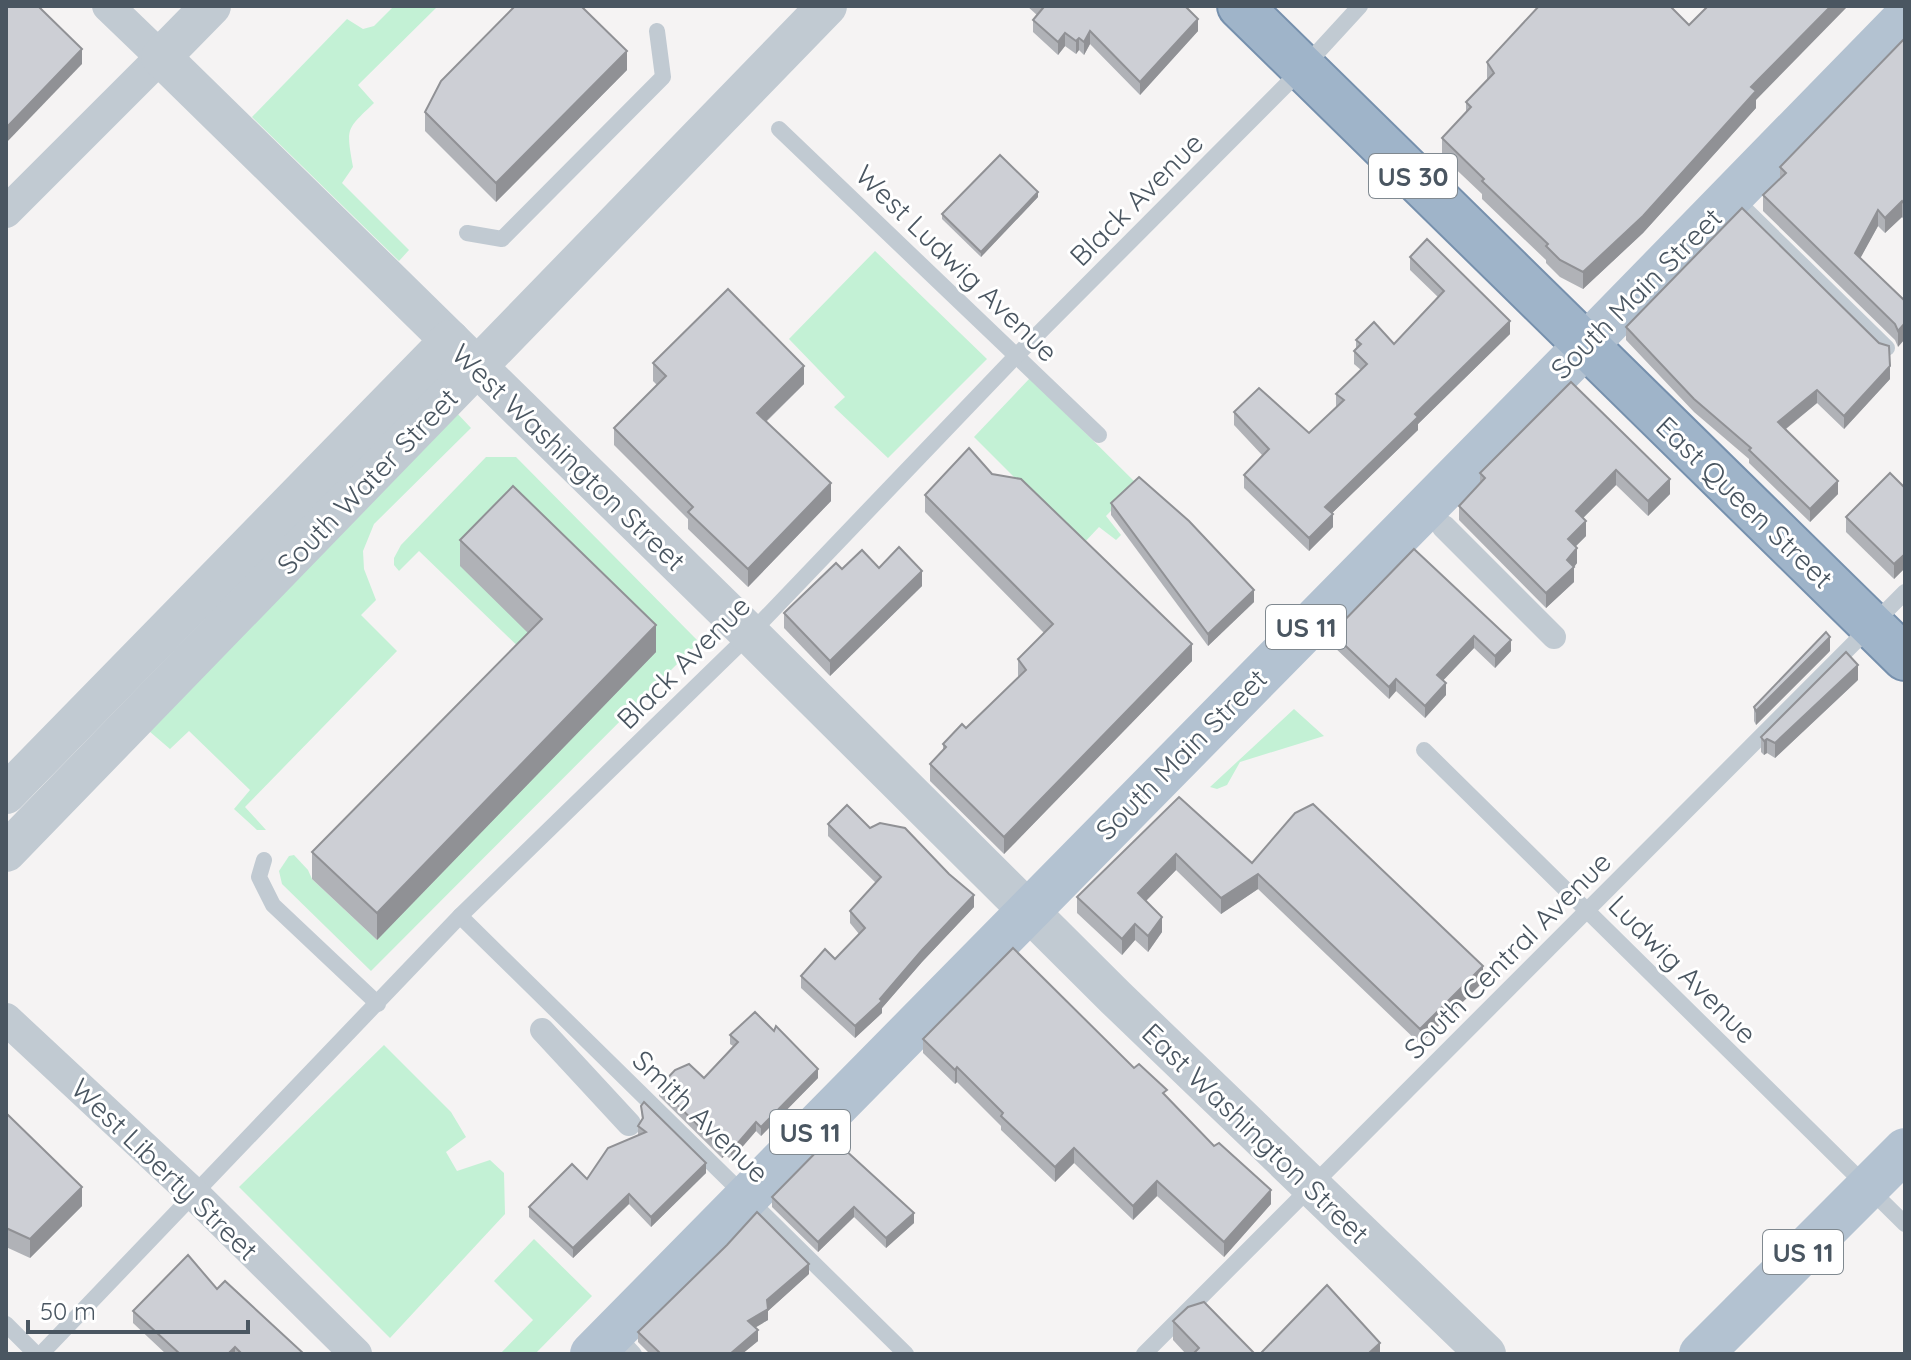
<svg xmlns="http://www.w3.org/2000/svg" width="1911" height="1360" viewBox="0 0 1911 1360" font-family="Quicksand,sans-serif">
<rect width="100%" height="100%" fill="#f5f3f3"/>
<g fill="#c3f1d5">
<path d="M 394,6 L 438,6 L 358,85 L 374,103 C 346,130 346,127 353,167 L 342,183 L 409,250 L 399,261 L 252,117 L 347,19 L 363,29 L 374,26 Z"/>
<polygon points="875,251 987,359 888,458 834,407 845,397 789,339"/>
<polygon points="1030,378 1137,484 1106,516 1121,535 1116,540 1099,527 1082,545 974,437"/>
<polygon points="455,411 471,428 374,524 363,551 364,569 376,600 361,615 397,651 245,807 266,830 257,830 234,809 250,790 189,731 170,749 149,731"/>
<polygon points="486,457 516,457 699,642 371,971 282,884 279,871 289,856 294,855 308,870 312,879 377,940 542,646 530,658 419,551 399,571 394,565 394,558 401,545"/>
<polygon points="1294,709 1324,736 1240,762 1227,785 1217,789 1210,787"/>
<polygon points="384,1045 451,1112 466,1137 446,1152 457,1171 490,1160 504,1173 505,1214 390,1338 239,1187"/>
<polygon points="534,1239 592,1296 535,1354 500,1354 533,1320 494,1281"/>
</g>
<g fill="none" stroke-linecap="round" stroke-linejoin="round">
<g stroke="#7690ad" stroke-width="48">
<polyline id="trunk" points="1240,6 1905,658"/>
</g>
<g stroke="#c1cad2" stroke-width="16">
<polyline points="779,129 1099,435"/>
<polyline points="1746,210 1887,348"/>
<polyline points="467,233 502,239 663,77 657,31"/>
<polyline points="1424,750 1905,1224"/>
<polyline points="264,860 259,877 273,905 378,1004"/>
<polyline points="460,916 906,1354"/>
<polyline points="6,1324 36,1354"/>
<polyline points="615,1333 634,1354"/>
<polyline points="41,1354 460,916 750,634 1017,355 1304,67 1360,6"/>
<polyline points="1144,1354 1905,592"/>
</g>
<g stroke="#c1cad2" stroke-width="24">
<polyline points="1444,527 1554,637"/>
<polyline points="542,1030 629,1124"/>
</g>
<g stroke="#c1cad2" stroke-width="32">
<polyline points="6,212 161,57 108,6"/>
<polyline points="6,1019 195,1195 356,1354"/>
</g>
<g stroke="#c1cad2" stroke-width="40">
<polyline points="211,6 161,57 750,634 1116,998 1486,1354"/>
<polyline points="6,794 450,340"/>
<polyline points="6,852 827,6"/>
</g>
<g stroke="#b3c2d1" stroke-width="44">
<polyline points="592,1354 1585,346 1905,18"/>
<polyline points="1701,1354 1905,1150"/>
</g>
<use href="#trunk" stroke="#9fb4c9" stroke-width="44"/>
</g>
<g fill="#b0b2b7">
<polygon points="1027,6 1185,6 1198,31 1140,95 1090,44 1084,55 1079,50 1076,54 1065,46 1058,55 1033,32 1033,20 1037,15"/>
<polygon points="1905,38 1905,221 1902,217 1885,233 1878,226 1860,258 1905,301 1898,347 1895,340 1763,211 1763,195 1780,180 1780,167"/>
<polygon points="1487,62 1756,100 1756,108 1643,233 1583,289 1560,277 1546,263 1546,260 1482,199 1482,194 1442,156 1442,138 1466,113 1466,102 1487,80"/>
<polygon points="627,70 496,202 425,131 425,112"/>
<polygon points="1038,197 981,257 942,219 942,214"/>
<polygon points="1410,257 1510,334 1418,424 1418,430 1332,513 1333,527 1309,551 1244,488 1244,475 1262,455 1234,425 1234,412 1309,433 1336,407 1336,394 1361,370 1354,364 1354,351 1356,348 1356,340 1394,344 1438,297 1410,270"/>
<polygon points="1626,327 1890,379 1844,429 1817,403 1786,429 1838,494 1810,522 1749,463 1749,459 1694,412 1626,340"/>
<polygon points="653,363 804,384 766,422 831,501 748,587 688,529 688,519 614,445 614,428 657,385 653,381"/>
<polygon points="1571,382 1670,494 1648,516 1616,485 1583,518 1586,536 1576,546 1577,563 1574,567 1574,582 1546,608 1459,520 1459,506 1480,483 1480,473"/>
<polygon points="992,474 1192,661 1004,854 930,781 930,764 943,751 943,744 966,728 1019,677 1018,676 1018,659 1044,633 925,512 925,495"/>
<polygon points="1905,488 1905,568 1894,579 1846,532 1846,517"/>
<polygon points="1111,503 1254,602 1208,646 1111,515"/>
<polygon points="460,540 656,652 377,940 312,879 312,852 528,633 460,566"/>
<polygon points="1414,549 1511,651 1495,668 1474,648 1443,680 1446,695 1425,718 1396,691 1389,699 1332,645 1332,633"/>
<polygon points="879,568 922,586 830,676 784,628 784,613 842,569"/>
<polygon points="1830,651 1756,725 1754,721 1754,707"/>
<polygon points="1858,680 1775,758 1767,753 1764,755 1761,752 1761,737"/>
<polygon points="1179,797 1252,863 1483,982 1420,1044 1258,889 1221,914 1176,870 1146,901 1162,932 1148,952 1135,940 1122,955 1077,913 1077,897"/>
<polygon points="828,824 870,828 974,907 922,962 882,1008 882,1013 855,1038 801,988 801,976 835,959 859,934 850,923 850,911 876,883 828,836"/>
<polygon points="730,1035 818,1078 761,1136 756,1131 731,1160 726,1155 722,1158 659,1096 659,1087 704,1078 733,1046 730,1044"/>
<polygon points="923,1039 1134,1068 1167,1097 1271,1204 1224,1257 1157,1196 1133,1220 1074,1163 1055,1182 1001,1130 1001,1126 957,1082 955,1084 923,1053"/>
<polygon points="641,1106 706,1173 651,1227 629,1204 573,1258 529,1217 529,1207 587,1179 638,1136 638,1126 642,1120"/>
<polygon points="6,1113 82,1206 30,1258 6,1247"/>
<polygon points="831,1137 914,1223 886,1248 854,1217 818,1252 772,1207 772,1197"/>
<polygon points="809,1274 768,1311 768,1320 755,1327 758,1341 742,1354 650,1354 638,1342 638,1332"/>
<polygon points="217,1289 304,1354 311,1354 166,1354 133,1323 133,1311"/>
<polygon points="1173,1321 1255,1354 1186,1354 1173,1340"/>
</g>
<g fill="#909195">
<polygon points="1831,6 1848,6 1756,100 1756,108 1643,233 1583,289 1583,272 1751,87"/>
<polygon points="1198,19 1198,31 1140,95 1140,82"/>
<polygon points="1090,31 1090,44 1084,55 1084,42"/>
<polygon points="1065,33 1065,46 1058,55 1058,42"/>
<polygon points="1079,38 1079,50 1076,54 1076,41"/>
<polygon points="82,49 82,64 6,143 6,128"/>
<polygon points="627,51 627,70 496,202 496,183"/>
<polygon points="1038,192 1038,197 981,257 981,252"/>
<polygon points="1902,201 1902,217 1885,233 1885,218"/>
<polygon points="1878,210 1878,226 1855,268 1855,253"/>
<polygon points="1510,321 1510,334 1418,424 1418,430 1325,520 1325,507 1415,414"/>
<polygon points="1905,323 1905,339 1898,347 1898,331"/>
<polygon points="804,366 804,384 757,430 757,413"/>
<polygon points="1890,366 1890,379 1844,429 1844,416"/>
<polygon points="1817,390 1817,403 1778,435 1778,422"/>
<polygon points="1616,470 1616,485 1576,525 1576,511"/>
<polygon points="1670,479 1670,494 1648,516 1648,501"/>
<polygon points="1838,481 1838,494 1810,522 1810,509"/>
<polygon points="831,483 831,501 748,587 748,569"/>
<polygon points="1333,514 1333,527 1309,551 1309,538"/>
<polygon points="1586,521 1586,536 1568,554 1568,539"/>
<polygon points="1577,548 1577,563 1571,571 1574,567 1574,582 1546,608 1546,593 1567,560"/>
<polygon points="1905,554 1905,568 1894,579 1894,564"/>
<polygon points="922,571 922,586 830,676 830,661"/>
<polygon points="1254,590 1254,602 1208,646 1208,634"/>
<polygon points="656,625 656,652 377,940 377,913"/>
<polygon points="1474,636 1474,648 1437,687 1437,675"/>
<polygon points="1830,637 1830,651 1756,725 1756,711"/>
<polygon points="1511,640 1511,651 1495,668 1495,656"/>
<polygon points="1192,644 1192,661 1004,854 1004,837"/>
<polygon points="1858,665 1858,680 1775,758 1775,743"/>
<polygon points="1396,679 1396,691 1389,699 1389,687"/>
<polygon points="1446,683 1446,695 1425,718 1425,706"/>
<polygon points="1767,739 1767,753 1764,755 1764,741"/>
<polygon points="1176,854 1176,870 1138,909 1138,893"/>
<polygon points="1258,874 1258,889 1221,914 1221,898"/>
<polygon points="974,895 974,907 922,962 882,1008 882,1013 855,1038 855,1026 880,999 922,950"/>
<polygon points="1162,917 1162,932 1148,952 1148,936"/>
<polygon points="1135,924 1135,940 1122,955 1122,939"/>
<polygon points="1483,966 1483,982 1420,1044 1420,1029"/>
<polygon points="957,1067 957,1082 955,1084 955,1070"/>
<polygon points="818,1069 818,1078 761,1136 761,1127"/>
<polygon points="756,1122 756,1131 731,1160 731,1151"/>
<polygon points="726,1146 726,1155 722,1158 722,1149"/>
<polygon points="1074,1148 1074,1163 1055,1182 1055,1167"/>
<polygon points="706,1163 706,1173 651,1227 651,1217"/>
<polygon points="1157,1181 1157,1196 1133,1220 1133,1206"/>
<polygon points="82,1187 82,1206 30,1258 30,1239"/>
<polygon points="1271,1190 1271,1204 1224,1257 1224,1242"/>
<polygon points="629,1194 629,1204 573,1258 573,1248"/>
<polygon points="854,1207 854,1217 818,1252 818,1242"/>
<polygon points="914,1213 914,1223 886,1248 886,1238"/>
<polygon points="809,1264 809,1274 768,1311 768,1320 748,1332 748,1321 767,1300"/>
<polygon points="758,1330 758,1341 742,1354 730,1354"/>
<polygon points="1380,1343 1380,1354 1368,1354"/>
<polygon points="235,1347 235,1354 228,1354"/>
</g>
<g fill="#cdcfd5" stroke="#909195" stroke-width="2">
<polygon points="6,6 38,6 82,49 6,128"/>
<polygon points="515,6 581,6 627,51 496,183 425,112 441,81"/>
<polygon points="1041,6 1185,6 1198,19 1140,82 1090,31 1084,42 1079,38 1076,41 1065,33 1058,42 1033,20 1043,8"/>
<polygon points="1539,6 1670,6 1689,25 1708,6 1831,6 1751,87 1756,91 1643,216 1583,272 1560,260 1546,246 1548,244 1482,181 1484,179 1442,138 1471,107 1466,102 1494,73 1487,62"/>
<polygon points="1905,38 1905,205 1902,201 1885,218 1878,210 1855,253 1905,301 1905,323 1898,331 1895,324 1763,195 1786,173 1780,167"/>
<polygon points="1000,155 1038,192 981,252 942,214"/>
<polygon points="1742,208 1879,343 1889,346 1890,366 1844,416 1817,390 1778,422 1838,481 1810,509 1749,450 1751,448 1694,399 1626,327"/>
<polygon points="1427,239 1510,321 1415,414 1418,417 1325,507 1333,514 1309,538 1244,475 1269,449 1234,412 1259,388 1309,433 1344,400 1336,394 1367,364 1354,351 1361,344 1356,340 1374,322 1394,344 1444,291 1410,257"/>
<polygon points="728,289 804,366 757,413 831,483 748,569 688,512 693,507 614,428 666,376 653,363"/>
<polygon points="1571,382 1670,479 1648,501 1616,470 1576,511 1586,521 1568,539 1577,548 1567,560 1574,567 1546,593 1459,506 1485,478 1480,473"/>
<polygon points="969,448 992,474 1021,479 1192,644 1004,837 930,764 946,747 943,744 962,724 966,728 1026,670 1018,659 1053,624 925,495"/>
<polygon points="1890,473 1905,488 1905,554 1894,564 1846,517"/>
<polygon points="1139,477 1189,521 1254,590 1208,634 1111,503"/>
<polygon points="513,486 656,625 377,913 312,852 542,619 460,540"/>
<polygon points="899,547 922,571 830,661 784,613 836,563 842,569 862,550 879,568"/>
<polygon points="1414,549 1511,640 1495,656 1474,636 1437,675 1446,683 1425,706 1396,679 1389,687 1332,633"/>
<polygon points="1826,632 1830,637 1756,711 1754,707"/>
<polygon points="1846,652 1858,665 1775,743 1767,739 1764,741 1761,737"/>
<polygon points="1179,797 1252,863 1295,813 1313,804 1483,966 1420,1029 1258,874 1221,898 1176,854 1138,893 1162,917 1148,936 1135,924 1122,939 1077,897"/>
<polygon points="847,805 870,828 880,823 905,828 949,874 974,895 922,950 880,999 882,1001 855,1026 801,976 825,949 835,959 865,928 850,911 881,877 828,824"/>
<polygon points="1013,948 1134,1068 1139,1064 1167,1090 1163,1093 1214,1146 1219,1143 1271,1190 1224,1242 1157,1181 1133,1206 1074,1148 1055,1167 1001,1116 1003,1113 957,1067 955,1070 923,1039"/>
<polygon points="755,1012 774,1031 776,1026 818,1069 761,1127 756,1122 731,1151 726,1146 722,1149 659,1087 675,1070 689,1064 704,1078 738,1042 730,1035"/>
<polygon points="644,1102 706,1163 651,1217 629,1194 573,1248 529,1207 572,1164 587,1179 608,1148 646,1132 638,1126 643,1118 641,1106"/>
<polygon points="6,1113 82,1187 30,1239 6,1228"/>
<polygon points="831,1137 914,1213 886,1238 854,1207 818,1242 772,1197"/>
<polygon points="757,1212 809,1264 767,1300 768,1309 748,1321 758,1330 730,1354 661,1354 638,1332 727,1245"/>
<polygon points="188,1255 217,1289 225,1281 304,1354 311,1354 242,1354 235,1347 228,1354 180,1354 133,1311"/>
<polygon points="1327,1285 1380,1343 1368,1354 1260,1354"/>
<polygon points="1204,1302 1255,1354 1193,1354 1199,1348 1173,1321 1188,1307"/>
</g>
<g text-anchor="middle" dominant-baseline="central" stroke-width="6" stroke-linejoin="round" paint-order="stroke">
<g fill="#fff" stroke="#808990" stroke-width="2">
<rect x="1369" y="154" width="88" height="44" rx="6"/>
<rect x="1266" y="605" width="80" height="44" rx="6"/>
<rect x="770" y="1110" width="80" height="44" rx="6"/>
<rect x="1763" y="1230" width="80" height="44" rx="6"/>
</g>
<g font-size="26" font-weight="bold" fill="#4a5661">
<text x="1413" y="176">US 30</text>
<text x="1306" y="627">US 11</text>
<text x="810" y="1132">US 11</text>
<text x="1803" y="1252">US 11</text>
</g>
<g font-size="28" fill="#4a5661" stroke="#fff">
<text transform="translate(1136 199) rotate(-45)">Black Avenue</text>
<text transform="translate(957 263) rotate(44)">West Ludwig Avenue</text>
<text transform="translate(1636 293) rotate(-45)">South Main Street</text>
<text transform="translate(569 457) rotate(44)">West Washington Street</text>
<text transform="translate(367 481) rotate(-46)">South Water Street</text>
<text transform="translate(1745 502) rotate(44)">East Queen Street</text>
<text transform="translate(683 662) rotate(-45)">Black Avenue</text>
<text transform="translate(1181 754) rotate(-45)">South Main Street</text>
<text transform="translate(1507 955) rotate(-45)">South Central Avenue</text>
<text transform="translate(1683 969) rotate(45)">Ludwig Avenue</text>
<text transform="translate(701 1116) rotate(44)">Smith Avenue</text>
<text transform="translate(1256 1133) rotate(44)">East Washington Street</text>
<text transform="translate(165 1169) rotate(44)">West Liberty Street</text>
</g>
</g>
<rect width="1911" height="1360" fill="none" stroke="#4a5661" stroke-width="16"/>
<path d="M28 1320v12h220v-12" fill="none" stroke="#4a5661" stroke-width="4"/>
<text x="40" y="1320" font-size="24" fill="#4a5661" stroke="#ffffff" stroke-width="6" paint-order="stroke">50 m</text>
</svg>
